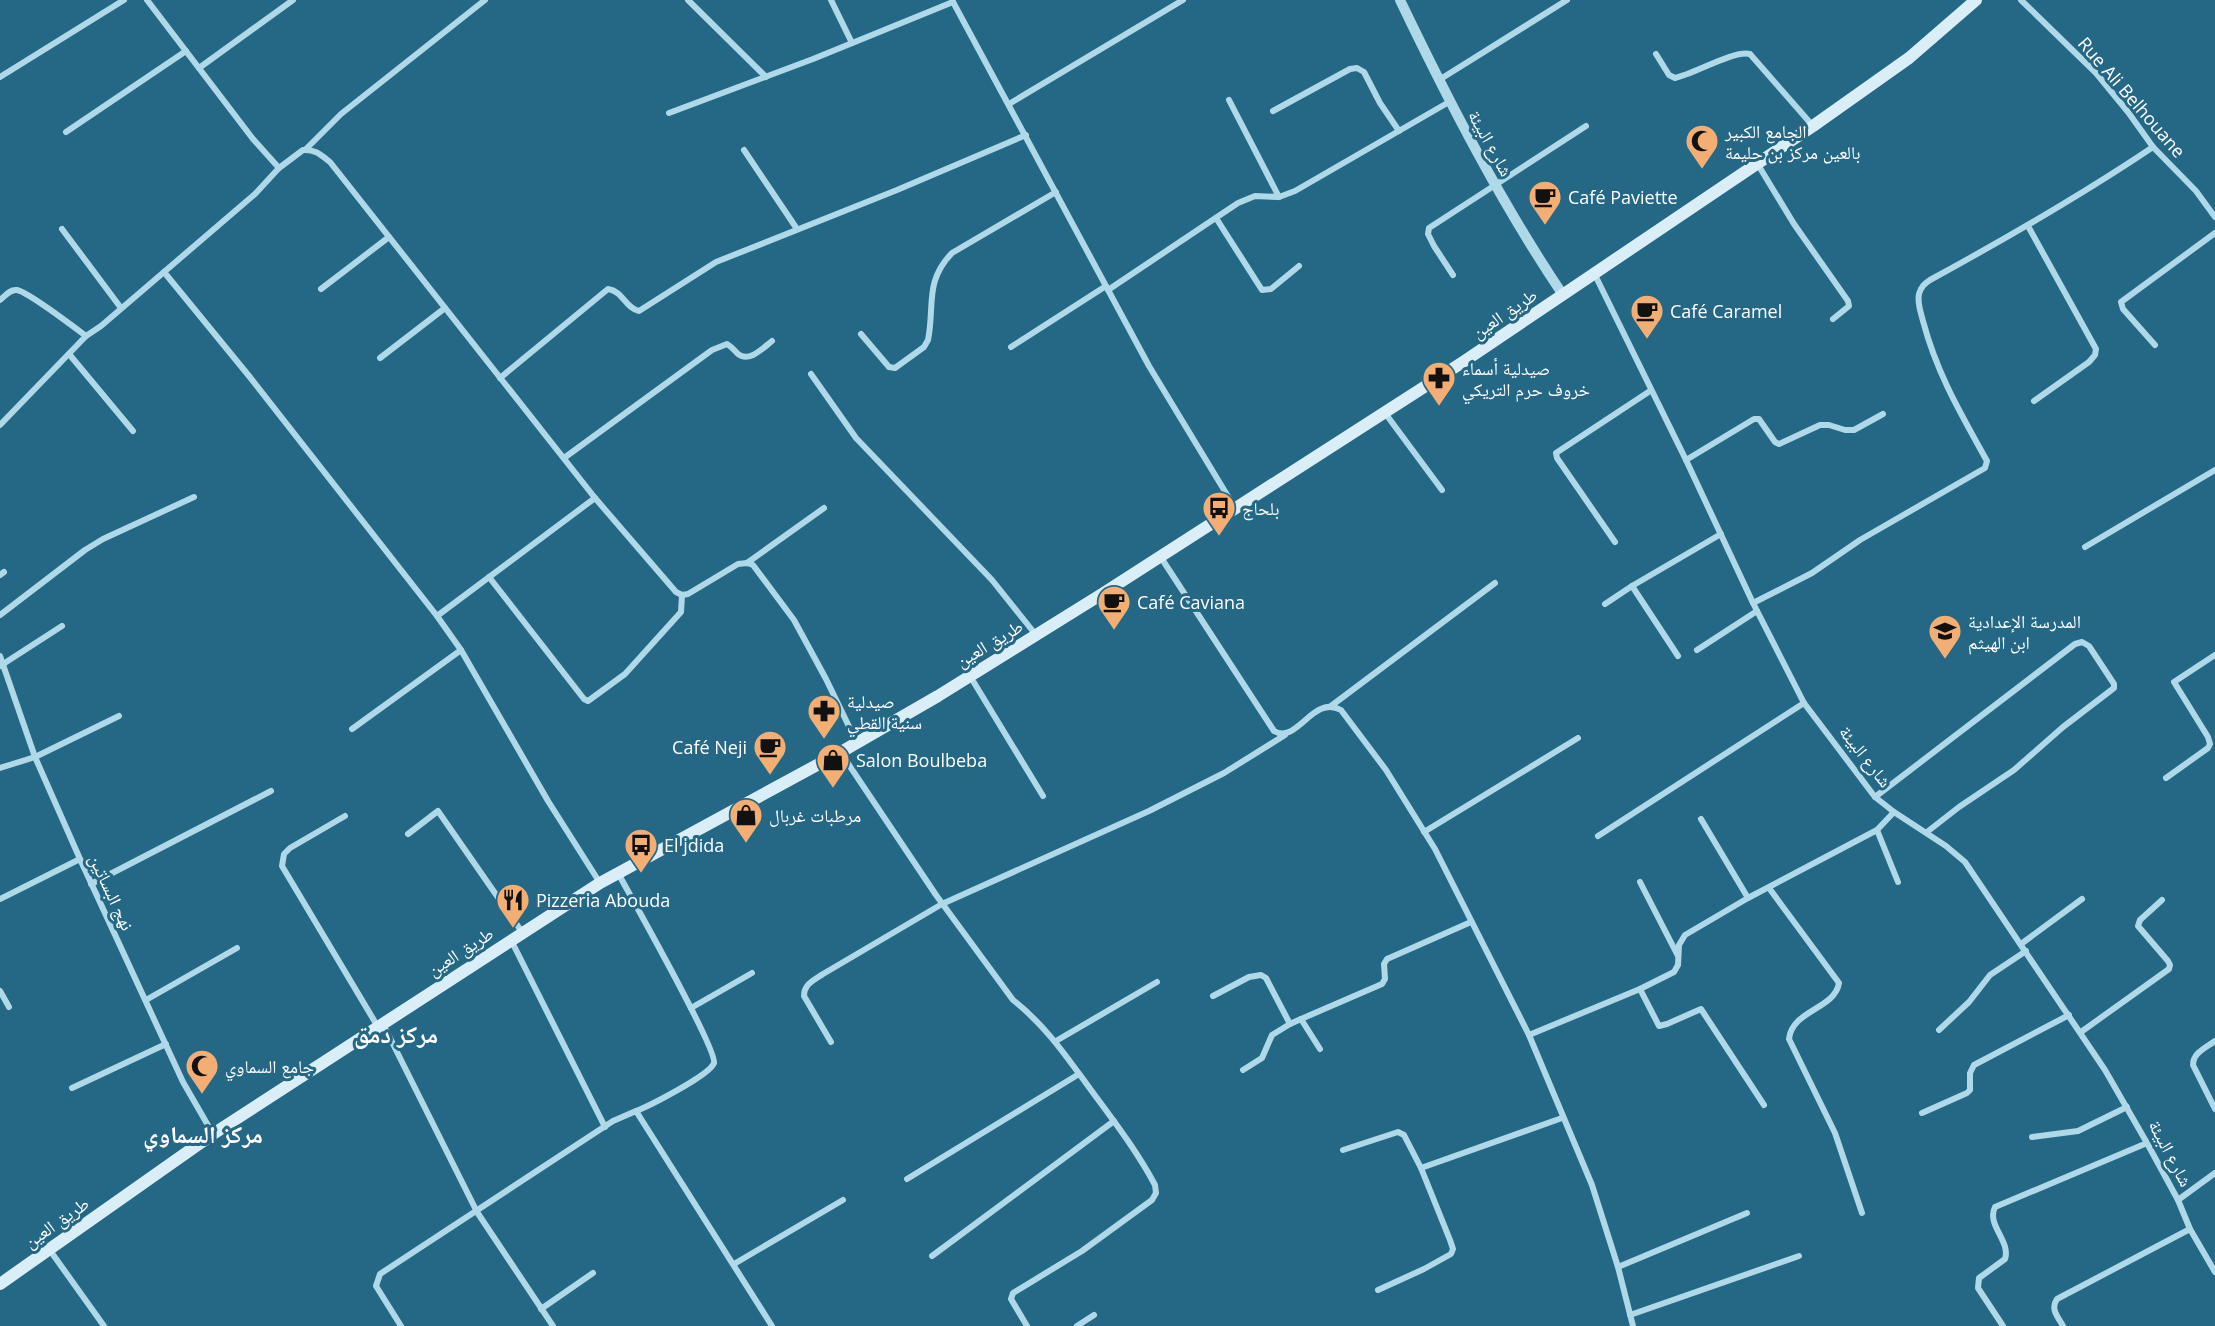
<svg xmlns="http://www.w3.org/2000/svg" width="2215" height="1326" viewBox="0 0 2215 1326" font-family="'Open Sans','Noto Naskh Arabic',sans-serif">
<rect width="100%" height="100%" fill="#256886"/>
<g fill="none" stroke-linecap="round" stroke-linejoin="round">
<g stroke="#afd8e9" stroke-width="6">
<path d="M 147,0 L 253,139 L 279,168 L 303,150 C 315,149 321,155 330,162 L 595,498 L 676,592 L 682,595 L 688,594 L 738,564 L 747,563 L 753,565 L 794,620 L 826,679 L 857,743"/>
<polyline points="688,0 766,77"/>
<polyline points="831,0 852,43"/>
<polyline points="952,0 1149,366 1235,508"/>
<polyline points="2021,0 2096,73 2128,112 2153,147 2196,191 2215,217"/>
<path d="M 1656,54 L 1669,75 L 1675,78 C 1694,74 1734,50 1750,54 L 1813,126"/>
<polyline points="199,68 293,0"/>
<polyline points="0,77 124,0"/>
<polyline points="1439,80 1567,0"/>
<polyline points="1229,100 1279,197"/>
<polyline points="1009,104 1183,0"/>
<polyline points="1273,111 1350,69 1357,68 1364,72 1380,103 1399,131"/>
<polyline points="669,113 813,59 953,2"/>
<polyline points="66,132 186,51"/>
<polyline points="305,150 341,114 485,0"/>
<polyline points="744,150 797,229"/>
<polyline points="1757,163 1794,224 1848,301 1849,306 1833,319"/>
<polyline points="1216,218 1262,290 1271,289 1299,266"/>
<polyline points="2028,226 2096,349 2095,355 2089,362 2034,401"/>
<polyline points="62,229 121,308"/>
<polyline points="164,272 249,376 437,616 461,650 548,801 600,883"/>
<polyline points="1453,275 1434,246 1428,234 1429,228 1586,126"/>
<polyline points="1595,275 1686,460 1753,603 1804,703 1875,797 1894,812 1946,846 1965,862 2105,1070 2147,1143 2178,1200 2190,1229 2215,1272"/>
<polyline points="321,289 389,237"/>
<polyline points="1108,290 1238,203 1255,196 1279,197 1295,191 1449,102"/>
<path d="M 0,300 C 5,296 10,289 17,290 C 28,292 74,327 86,336 L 101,326 L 255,194 L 279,168"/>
<path d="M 861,334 L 889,367 L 895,368 L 924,347 L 928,340 C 935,306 924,282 952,253 L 1056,192"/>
<polyline points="2155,345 2123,309 2121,302 2215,233"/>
<polyline points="1011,347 1106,286"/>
<polyline points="69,354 133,431"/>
<polyline points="380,358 445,308"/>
<polyline points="811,374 856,438 992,580 1036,635"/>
<path d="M 500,378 L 608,289 C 623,291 625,308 639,311 L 716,262 L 897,190 L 1026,135"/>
<polyline points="1385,413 1442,490"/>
<polyline points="0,425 86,336"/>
<path d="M 564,458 L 712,350 L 727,344 C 732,347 734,350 738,354 C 749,363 763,348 772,341"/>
<polyline points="1686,460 1754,419 1759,419 1775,442 1779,444 1820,425 1829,425 1845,430 1854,430 1883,414"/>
<polyline points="1615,542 1557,458 1556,453 1650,391"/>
<polyline points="2085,547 2215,470"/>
<path d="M 1160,556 L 1274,731 C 1297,745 1313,694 1341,710 L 1386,770 L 1435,849 L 1529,1035 L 1592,1185 L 1618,1267 L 1633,1326"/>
<polyline points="747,563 824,508"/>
<polyline points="0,575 4,572"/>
<polyline points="489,577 584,699 588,701 625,674 681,612 682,595"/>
<polyline points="1632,586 1678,656"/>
<path d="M 1753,603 L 1812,573 L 1860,540 L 1985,468 L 1987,461 C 1961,414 1937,374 1923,321 C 1921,313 1917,303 1919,294 C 1921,287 1924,284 1930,280 C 2007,238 2080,196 2153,147"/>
<polyline points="1605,604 1632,586 1721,534"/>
<polyline points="0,615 85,550 103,539 194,497"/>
<polyline points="437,616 595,498"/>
<polyline points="1697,650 1757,611"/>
<polyline points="0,656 35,757 80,859 183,1082 213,1134"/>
<polyline points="0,666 62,626"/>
<polyline points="970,676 1043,796"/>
<polyline points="1331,706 1495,583"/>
<polyline points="352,729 461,650"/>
<path d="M 841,753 L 936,895 L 1013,1000 C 1046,1026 1066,1056 1091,1090 C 1113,1120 1137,1151 1155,1185 L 1156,1193 L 1152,1200 L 1082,1251 L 1013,1293 L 1011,1299 L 1027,1326"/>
<polyline points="0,768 35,757 119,716"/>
<polyline points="2166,778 2208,748 2210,744 2208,737 2174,682 2215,655"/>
<polyline points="1875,797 2075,644 2082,642 2089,646 2114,684 2114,688 2063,727 2014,770 1959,807 1927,832"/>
<polyline points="345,816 290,848 284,854 282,866 378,1027"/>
<polyline points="1701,819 1748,898"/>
<polyline points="1877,830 1898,882"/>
<polyline points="1424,832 1578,738"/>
<polyline points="408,834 438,811 522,932"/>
<polyline points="1598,836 1804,703"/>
<path d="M 618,873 C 631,897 717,1049 714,1063 C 710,1075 649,1106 636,1111 L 772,1326"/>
<polyline points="1640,882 1678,956"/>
<polyline points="91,884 271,791"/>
<path d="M 1769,888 L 1839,983 C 1835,1009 1792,1010 1789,1039 L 1835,1133 L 1862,1213"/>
<polyline points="0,899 80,859"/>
<polyline points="511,940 605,1127"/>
<polyline points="2021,944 2082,899"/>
<polyline points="1640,989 1659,1026 1667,1024 1701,1009 1764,1105"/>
<polyline points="0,991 9,1007"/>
<polyline points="1213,996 1249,977 1261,975 1266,978 1290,1024 1301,1019"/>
<polyline points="146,1000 237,948"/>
<polyline points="691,1008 752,973"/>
<polyline points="383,1024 477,1212 553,1326"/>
<polyline points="1939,1030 1969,1002 1990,975 2026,951"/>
<polyline points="2081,1032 2169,969 2170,965 2168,961 2138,926 2140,920 2162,900"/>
<polyline points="1529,1035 1640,989 1674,972 1678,965 1679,945 1685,935 1748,898 1877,830 1894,812"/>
<polyline points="1056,1041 1157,982"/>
<path d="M 2215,1041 C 2205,1048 2193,1053 2193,1065 L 2215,1109"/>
<path d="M 831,1042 L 804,996 C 804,984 814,980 823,974 L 942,904 L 1149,811 L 1224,773 L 1285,735"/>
<polyline points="1320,1049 1301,1019 1382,984 1385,979 1384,964 1387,959 1471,922"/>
<polyline points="1243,1070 1262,1058 1272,1035 1290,1024"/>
<polyline points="72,1088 166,1044"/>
<polyline points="1922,1113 1967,1093 1970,1090 1970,1073 1974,1065 2069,1015"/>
<polyline points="2032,1137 2078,1131 2127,1107"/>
<polyline points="1343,1150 1398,1132 1404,1135 1421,1168 1562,1118"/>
<polyline points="907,1179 1079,1074"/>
<polyline points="2178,1200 2215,1173"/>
<polyline points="49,1249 104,1326"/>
<polyline points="932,1256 1114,1121"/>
<polyline points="734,1264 843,1200"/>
<polyline points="1618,1267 1747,1213"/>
<polyline points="1378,1290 1424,1269 1451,1254 1453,1249 1450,1240 1421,1168"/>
<polyline points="541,1309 593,1273"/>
<polyline points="1630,1315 1799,1256"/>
<polyline points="401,1326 376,1286 380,1274 613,1121 636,1111"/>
<polyline points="1077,1326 1094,1315"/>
<path d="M 2003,1326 L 1978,1288 L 1979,1278 L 2005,1259 C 2011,1241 1986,1225 1995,1207 L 2147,1143"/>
<path d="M 2063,1326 C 2058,1317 2050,1309 2057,1299 L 2190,1229"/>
</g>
<path stroke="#afd8e9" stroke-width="10" d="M 1400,0 C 1449,102 1500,201 1563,295"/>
<polyline stroke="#daeef7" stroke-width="12" points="0,1284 213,1134 600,883 841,752 938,696 1102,594 1463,362 1813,126 1909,58 1976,0"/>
</g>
<defs>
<g id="mosque-pin" transform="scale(1.725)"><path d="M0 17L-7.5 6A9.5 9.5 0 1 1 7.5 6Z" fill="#f3ae73" stroke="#256886"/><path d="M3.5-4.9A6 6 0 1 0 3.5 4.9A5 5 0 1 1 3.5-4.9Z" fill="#111"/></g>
<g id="cafe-pin" transform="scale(1.725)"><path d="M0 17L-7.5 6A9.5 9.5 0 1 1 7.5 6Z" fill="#f3ae73" stroke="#256886"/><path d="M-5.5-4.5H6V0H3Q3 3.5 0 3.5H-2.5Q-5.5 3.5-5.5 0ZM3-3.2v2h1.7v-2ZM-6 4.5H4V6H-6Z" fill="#111"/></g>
<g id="pharmacy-pin" transform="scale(1.725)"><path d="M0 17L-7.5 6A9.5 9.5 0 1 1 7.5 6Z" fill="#f3ae73" stroke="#256886"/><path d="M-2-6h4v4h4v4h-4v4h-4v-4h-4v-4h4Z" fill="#111"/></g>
<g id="bus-pin" transform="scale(1.725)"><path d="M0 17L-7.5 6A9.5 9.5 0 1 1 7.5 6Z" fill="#f3ae73" stroke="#256886"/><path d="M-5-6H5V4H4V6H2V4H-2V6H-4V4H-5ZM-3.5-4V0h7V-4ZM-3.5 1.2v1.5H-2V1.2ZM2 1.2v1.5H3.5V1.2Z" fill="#111"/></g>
<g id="school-pin" transform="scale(1.725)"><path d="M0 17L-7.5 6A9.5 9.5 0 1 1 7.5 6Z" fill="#f3ae73" stroke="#256886"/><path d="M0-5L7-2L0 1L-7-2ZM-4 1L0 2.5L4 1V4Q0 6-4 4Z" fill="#111"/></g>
<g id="shop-pin" transform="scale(1.725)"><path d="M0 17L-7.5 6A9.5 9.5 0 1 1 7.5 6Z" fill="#f3ae73" stroke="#256886"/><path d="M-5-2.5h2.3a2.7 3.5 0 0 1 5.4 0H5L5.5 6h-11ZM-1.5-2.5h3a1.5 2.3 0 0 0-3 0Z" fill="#111"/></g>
<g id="restaurant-pin" transform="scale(1.725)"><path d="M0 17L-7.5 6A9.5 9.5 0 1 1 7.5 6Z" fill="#f3ae73" stroke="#256886"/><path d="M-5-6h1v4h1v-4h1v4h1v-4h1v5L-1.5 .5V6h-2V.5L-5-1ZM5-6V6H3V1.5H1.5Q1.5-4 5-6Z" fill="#111"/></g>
</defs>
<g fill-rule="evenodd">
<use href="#mosque-pin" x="1702" y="141"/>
<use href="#cafe-pin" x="1545" y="197"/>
<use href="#cafe-pin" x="1647" y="311"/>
<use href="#pharmacy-pin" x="1439" y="378"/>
<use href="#bus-pin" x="1219" y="508"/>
<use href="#cafe-pin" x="1114" y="602"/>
<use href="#school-pin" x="1945" y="631"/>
<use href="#pharmacy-pin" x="824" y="711"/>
<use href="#cafe-pin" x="770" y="747"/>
<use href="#shop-pin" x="833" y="760"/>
<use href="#shop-pin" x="746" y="815"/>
<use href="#bus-pin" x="641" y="845"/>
<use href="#restaurant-pin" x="513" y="900"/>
<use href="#mosque-pin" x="202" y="1066"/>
</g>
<g text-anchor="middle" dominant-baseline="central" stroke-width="6" stroke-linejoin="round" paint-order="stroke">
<g font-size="18" fill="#fff" stroke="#256886">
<text transform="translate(2132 97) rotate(49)">Rue Ali Belhouane</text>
<text transform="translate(1491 143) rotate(61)">شارع البيئة</text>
<text transform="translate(1504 313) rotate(-34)">طريق العين</text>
<text transform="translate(989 643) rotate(-31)">طريق العين</text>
<text transform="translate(1866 756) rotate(52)">شارع البيئة</text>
<text transform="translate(112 892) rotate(65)">نهج البساتين</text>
<text transform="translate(460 951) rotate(-33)">طريق العين</text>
<text transform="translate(2171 1153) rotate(62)">شارع البيئة</text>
<text transform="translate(56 1222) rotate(-35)">طريق العين</text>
</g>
<g font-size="18" fill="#fff" stroke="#256886" text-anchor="start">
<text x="1725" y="131">الجامع الكبير<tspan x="1725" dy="21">بالعين مركز بن حليمة</tspan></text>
<text x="1568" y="197">Café Paviette</text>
<text x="1670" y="311">Café Caramel</text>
<text x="1462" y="368">صيدلية أسماء<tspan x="1462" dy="21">خروف حرم التريكي</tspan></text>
<text x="1242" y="508">بلحاج</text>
<text x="1137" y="602">Café Caviana</text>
<text x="1968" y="621">المدرسة الإعدادية<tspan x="1968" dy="21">ابن الهيثم</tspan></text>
<text x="847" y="701">صيدلية<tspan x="847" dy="21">سنية القطي</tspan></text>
<text x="747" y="747" text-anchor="end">Café Neji</text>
<text x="856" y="760">Salon Boulbeba</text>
<text x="769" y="815">مرطبات غربال</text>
<text x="664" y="845">El jdida</text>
<text x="536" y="900">Pizzeria Abouda</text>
<text x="225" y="1066">جامع السماوي</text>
</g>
<g font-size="24" font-weight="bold" fill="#fff" stroke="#256886">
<text x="396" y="1033">مركز دمق</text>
<text x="203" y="1133">مركز السماوي</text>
</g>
</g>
</svg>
